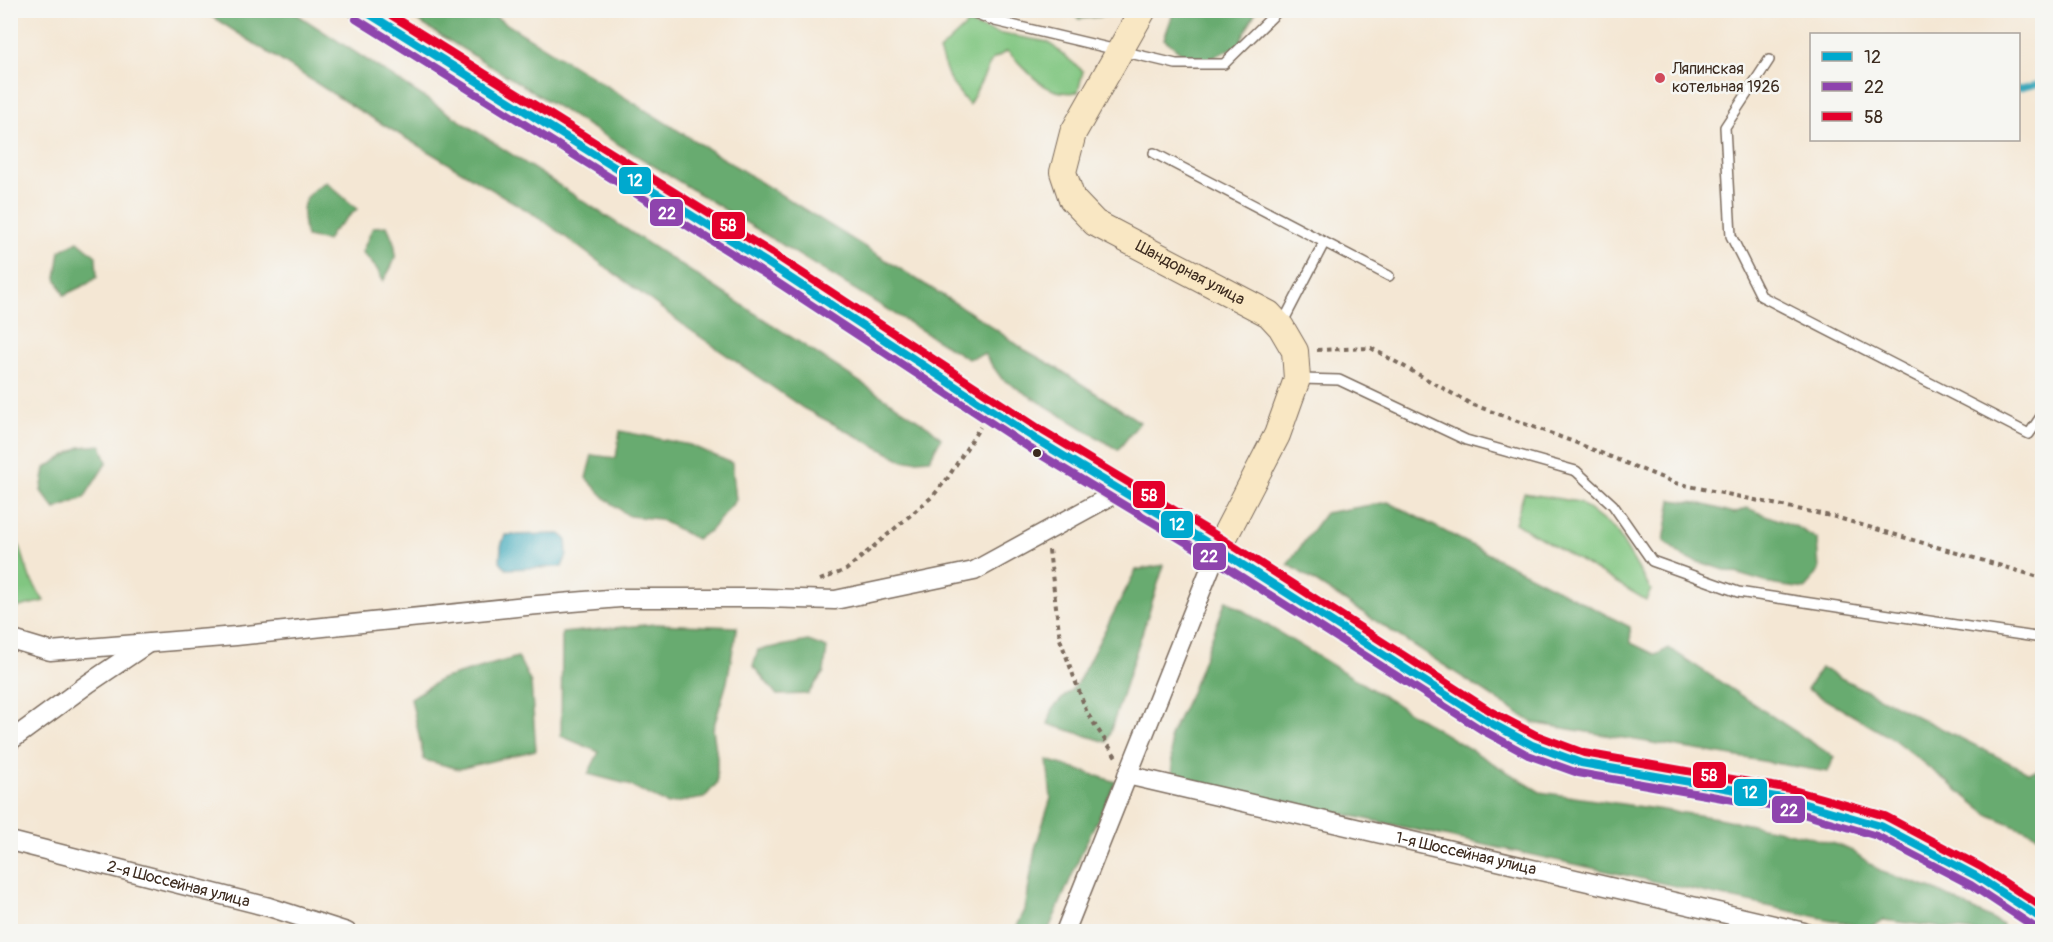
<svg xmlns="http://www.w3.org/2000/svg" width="2053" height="942" viewBox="0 0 2053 942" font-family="Pangolin,sans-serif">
<rect width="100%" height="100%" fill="#f6f6f2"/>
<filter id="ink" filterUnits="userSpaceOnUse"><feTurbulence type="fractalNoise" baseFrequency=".0167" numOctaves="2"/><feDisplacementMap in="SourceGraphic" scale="12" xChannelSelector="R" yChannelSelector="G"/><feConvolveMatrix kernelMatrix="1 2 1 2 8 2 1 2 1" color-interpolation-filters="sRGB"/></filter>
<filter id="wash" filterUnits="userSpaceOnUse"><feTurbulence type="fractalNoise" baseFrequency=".008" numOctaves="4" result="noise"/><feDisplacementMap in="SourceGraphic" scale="24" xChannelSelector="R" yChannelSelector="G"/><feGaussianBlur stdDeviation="1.35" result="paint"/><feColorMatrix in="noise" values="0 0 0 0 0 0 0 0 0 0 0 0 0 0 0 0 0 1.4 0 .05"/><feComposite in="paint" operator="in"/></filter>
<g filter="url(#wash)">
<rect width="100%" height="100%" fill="#f4e7d4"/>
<g fill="#81c681" stroke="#5e7850" stroke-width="1.5">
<path d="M 968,24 L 997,33 L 1048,42 L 1083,71 L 1078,92 C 1044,98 1029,71 1007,51 L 992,60 L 969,105 L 950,81 L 939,51 Z"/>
<polygon points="1524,493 1579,502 1616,531 1651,590 1646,600 1515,523"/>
<polygon points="11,533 20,547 30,578 44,601 11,609"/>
</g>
<g fill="#68ab6f" stroke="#526a46" stroke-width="1.5">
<polygon points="203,11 292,11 929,427 941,438 930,459 904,461 803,408 689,329 540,218 357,109"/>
<polygon points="401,11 486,11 979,318 1025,350 1057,368 1140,422 1118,450 1002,379 984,354 968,359"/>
<polygon points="1068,11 1117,11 1113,15 1079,19"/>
<polygon points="1174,11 1256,11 1238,46 1195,64 1164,39"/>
<path d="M 326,182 L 357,209 L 332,232 L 327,241 L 306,237 C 301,209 299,196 326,182 Z"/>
<path d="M 387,226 C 399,252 399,256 383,281 L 377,269 L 362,252 L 373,227 Z"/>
<polygon points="78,241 96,256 97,277 87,284 64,295 56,278 60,251"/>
<polygon points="620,431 690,445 732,463 736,500 710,531 696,539 659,519 629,516 606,499 586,478 592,455 616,458"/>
<polygon points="101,445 107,462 84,498 55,509 41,491 45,468 80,447"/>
<polygon points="1671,500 1698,503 1734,513 1747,508 1797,527 1817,539 1819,570 1805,589 1775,585 1685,558 1664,541"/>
<polygon points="1388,502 1630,627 1631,643 1656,655 1669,648 1834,757 1828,772 1533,723 1288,564 1325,513"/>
<polygon points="1164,565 1107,742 1048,724 1053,708 1077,684 1136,570"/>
<polygon points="1226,600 1540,792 1718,818 1806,836 1848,848 1882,872 1935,890 2003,925 2002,931 1976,932 1883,920 1868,928 1173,777 1170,736 1192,690"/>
<polygon points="655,624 737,627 727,682 713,729 717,757 717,783 704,798 668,804 627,784 588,774 599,752 561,736 562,633"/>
<polygon points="808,641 827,648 824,672 808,694 777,695 753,666 758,650"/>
<polygon points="518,657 531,683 536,750 459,769 424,760 411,698 441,679"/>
<polygon points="1821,668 2028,772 2042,769 2042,837 1989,815 1893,739 1807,689"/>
<polygon points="1047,760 1116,782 1085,845 1048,931 1014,932 1025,910 1035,849 1051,798"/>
</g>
<polygon fill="#3ca9bb" stroke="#3c6a6c" stroke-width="1.5" points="560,534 566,539 567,555 562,567 506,569 500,561 501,546 505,535"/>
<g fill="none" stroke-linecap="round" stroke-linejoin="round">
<polyline stroke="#3ca9bb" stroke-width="6" points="2018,89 2042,83"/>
</g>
</g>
<g filter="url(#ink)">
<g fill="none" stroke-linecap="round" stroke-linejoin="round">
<g stroke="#7c6c5e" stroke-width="12">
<g id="lane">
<polyline points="967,10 995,21 1176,64 1224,64 1276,13"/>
<polyline points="1769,60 1725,127 1731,236 1761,296 2029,434 2042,415"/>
<polyline points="1154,153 1389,276"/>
<polyline points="1282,324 1324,243"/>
<polyline points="1300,379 1339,380 1466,440 1576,471 1613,505 1652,561 1738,592 2042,638"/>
</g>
</g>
<g stroke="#7c6c5e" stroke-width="21">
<g id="street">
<polyline points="10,639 50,651 236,636 526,606 620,598 763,598 835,600 974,571 1120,491"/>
<polyline points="10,741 89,683 147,644"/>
<path id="s1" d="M 1127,775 L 1804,932"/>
<path id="s2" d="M 10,841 L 269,907 L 347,932"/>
<polyline points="1065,932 1218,549"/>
</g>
</g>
<g stroke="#7c6c5e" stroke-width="28">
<g id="secondary">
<polyline points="362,10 766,262 1037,440 1218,549 1487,721 1532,745 1581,763 1788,799 1881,826 1976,876 2042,919"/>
<path id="s3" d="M 1143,10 L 1073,133 L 1063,172 L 1072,199 L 1095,223 L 1269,314 L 1281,327 L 1295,351 L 1297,379 L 1277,435 L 1218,549"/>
</g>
</g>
<g stroke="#7c6c5e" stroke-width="4" stroke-dasharray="4.5 4.5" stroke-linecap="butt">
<polyline points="1317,350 1371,348 1471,404 1574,442 1675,483 1835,517 2042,578"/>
<polyline points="1049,550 1060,639 1087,713 1116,757"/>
<polyline points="820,580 846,570 933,496 947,479 980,427"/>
</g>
<use href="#lane" stroke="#fff" stroke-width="9"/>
<use href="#street" stroke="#fff" stroke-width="18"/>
<use href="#secondary" stroke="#f9e7c3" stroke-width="26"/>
<g stroke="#f6f6f2" stroke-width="12">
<polyline id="bus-1" points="363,10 766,262 1037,440 1218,549 1487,721 1532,745 1581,763 1788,799 1881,826 1976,876 2042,919"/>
</g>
<g stroke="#f6f6f2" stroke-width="12">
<polyline id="bus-2" points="356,19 760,271 1031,449 1212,558 1482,730 1528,755 1578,773 1786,809 1877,836 1971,885 2036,928"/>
</g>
<g stroke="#f6f6f2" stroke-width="12">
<polyline id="bus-3" points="383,10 772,253 1043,431 1224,540 1492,712 1536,735 1584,753 1790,789 1885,816 1981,867 2042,907"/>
</g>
<use href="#bus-1" stroke="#00a9ce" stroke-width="8"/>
<use href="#bus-2" stroke="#8e44ad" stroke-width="8"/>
<use href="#bus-3" stroke="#e4002b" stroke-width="8"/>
</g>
</g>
<circle fill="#d1495b" stroke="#f6f6f2" stroke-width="2" cx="1660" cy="78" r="6"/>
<circle fill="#3b2a1e" stroke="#f6f6f2" stroke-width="2" cx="1037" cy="453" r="5"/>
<g text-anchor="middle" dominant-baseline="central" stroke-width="5" stroke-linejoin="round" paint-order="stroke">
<g font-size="16" fill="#3b2a1e" stroke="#f6f6f2" text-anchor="start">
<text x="1672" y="69">Ляпинская<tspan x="1672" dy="18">котельная 1926</tspan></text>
</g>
<g font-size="16" fill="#3b2a1e" stroke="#f6f6f2">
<text stroke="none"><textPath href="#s3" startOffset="351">Шандорная улица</textPath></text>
<text stroke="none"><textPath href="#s1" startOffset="348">1-я Шоссейная улица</textPath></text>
<text stroke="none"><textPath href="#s2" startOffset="174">2-я Шоссейная улица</textPath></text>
</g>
</g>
<g stroke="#f6f6f2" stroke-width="2">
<rect x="618" y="166" width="34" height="29" rx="6" fill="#00a9ce"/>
<rect x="649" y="198" width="35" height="29" rx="6" fill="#8e44ad"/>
<rect x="711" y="211" width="35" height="29" rx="6" fill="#e4002b"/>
<rect x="1132" y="480" width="34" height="29" rx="6" fill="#e4002b"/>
<rect x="1160" y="510" width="34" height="29" rx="6" fill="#00a9ce"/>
<rect x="1192" y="542" width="35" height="29" rx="6" fill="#8e44ad"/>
<rect x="1692" y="761" width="35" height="28" rx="6" fill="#e4002b"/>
<rect x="1733" y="778" width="35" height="29" rx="6" fill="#00a9ce"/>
<rect x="1771" y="795" width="35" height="29" rx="6" fill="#8e44ad"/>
</g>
<g font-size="16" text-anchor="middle" font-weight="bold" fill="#fff">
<text x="635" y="186">12</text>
<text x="667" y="219">22</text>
<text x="728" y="231">58</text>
<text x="1149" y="501">58</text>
<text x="1177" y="530">12</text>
<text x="1209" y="562">22</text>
<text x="1709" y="781">58</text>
<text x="1750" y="798">12</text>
<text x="1789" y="816">22</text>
</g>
<rect width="2053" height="942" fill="none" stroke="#f6f6f2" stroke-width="36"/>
<rect x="1810" y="33" width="210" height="108" fill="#f6f6f2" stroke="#aba49d" stroke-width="1.5"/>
<rect x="1822" y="52" width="30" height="9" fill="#00a9ce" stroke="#aba49d" stroke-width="1.5"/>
<text x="1864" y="63" font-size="18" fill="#3b2a1e">12</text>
<rect x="1822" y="82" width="30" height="9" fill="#8e44ad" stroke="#aba49d" stroke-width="1.5"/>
<text x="1864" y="93" font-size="18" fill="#3b2a1e">22</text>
<rect x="1822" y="112" width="30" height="9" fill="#e4002b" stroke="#aba49d" stroke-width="1.5"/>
<text x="1864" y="123" font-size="18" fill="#3b2a1e">58</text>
</svg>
